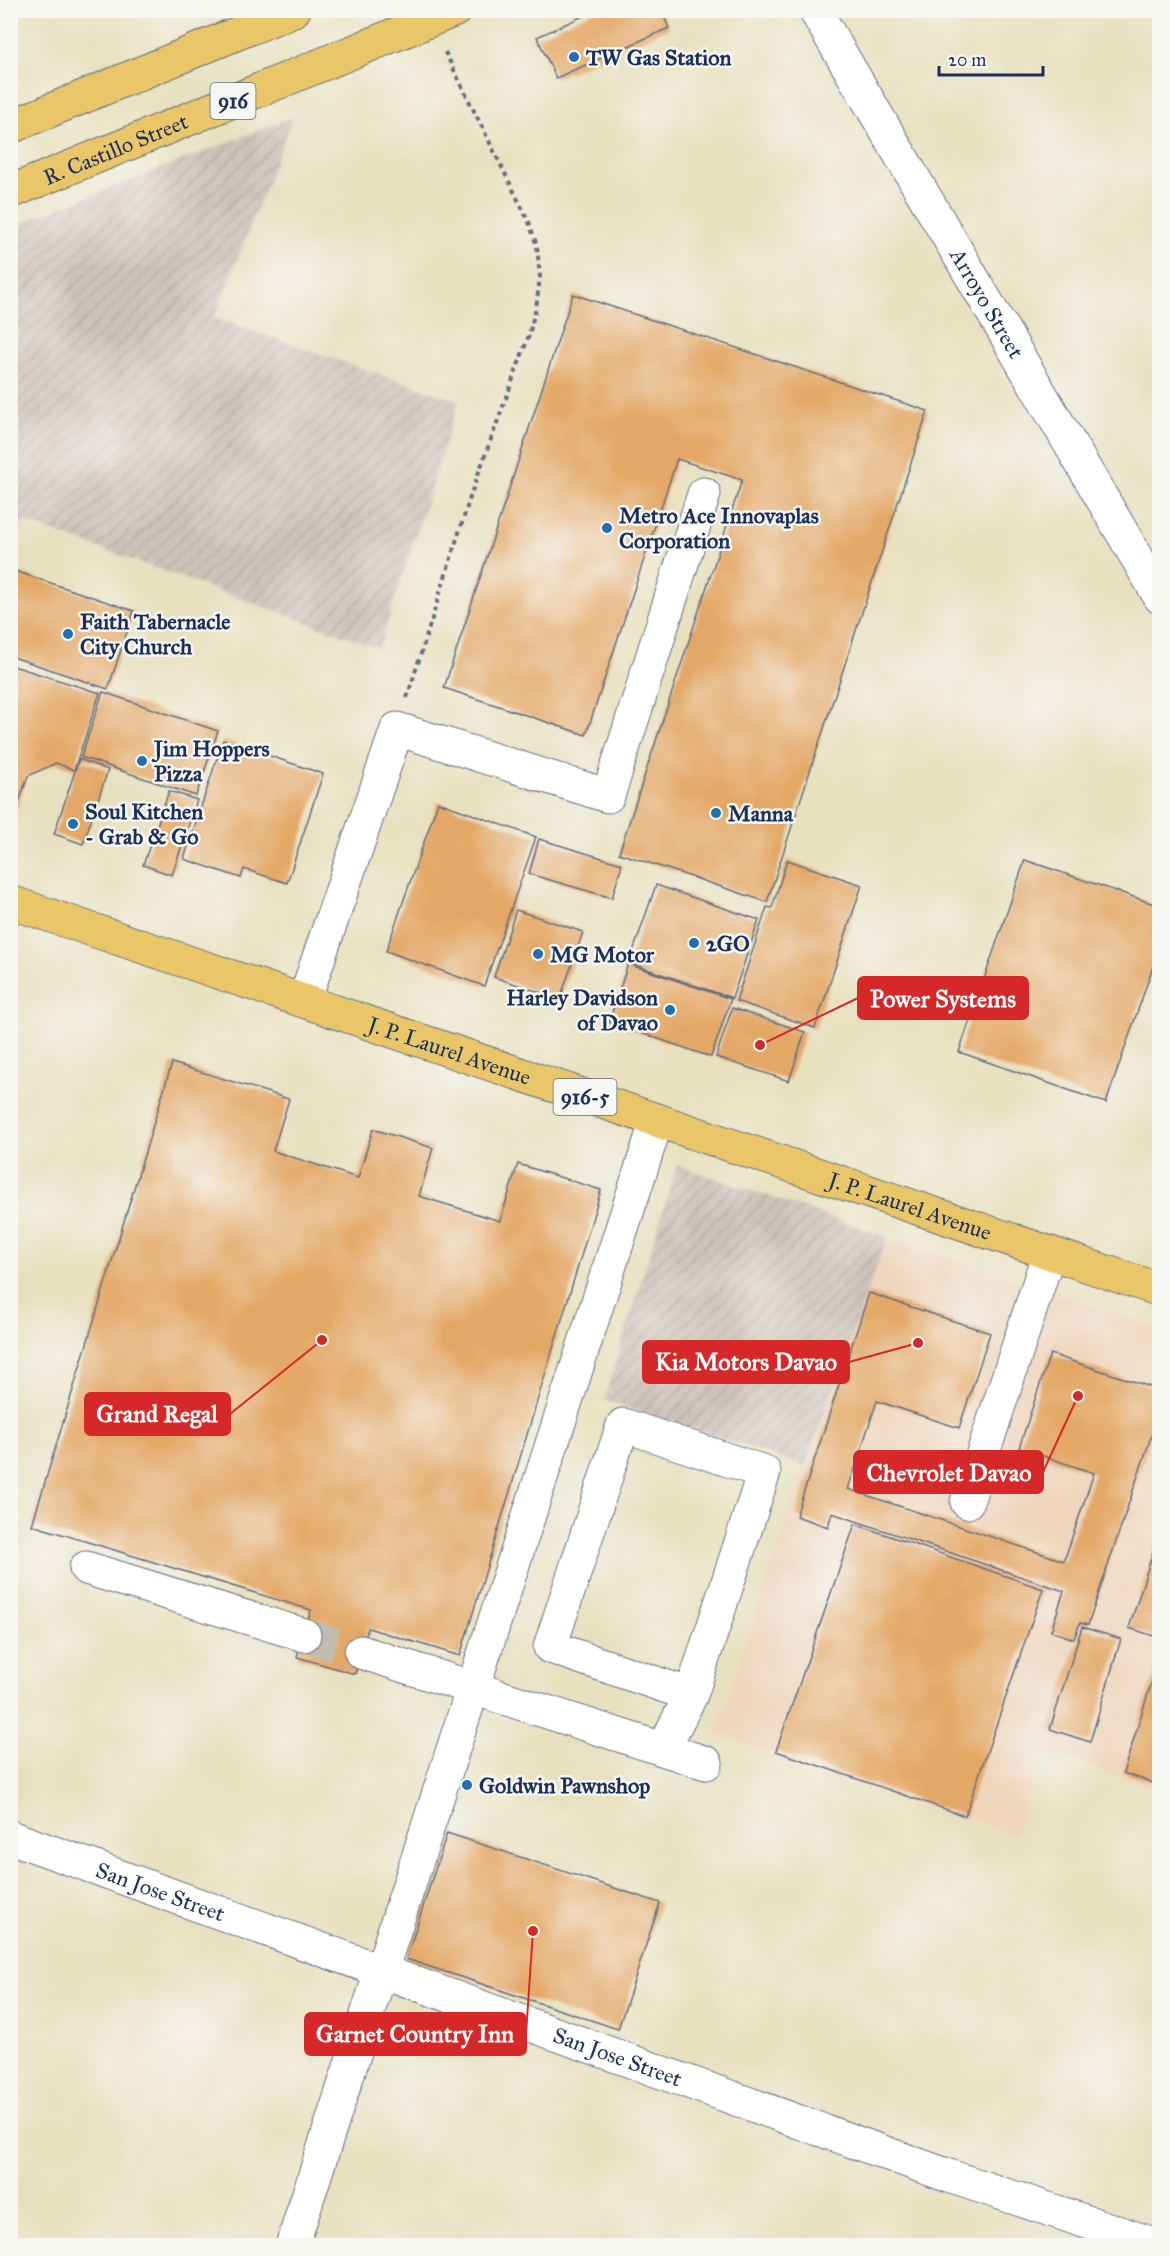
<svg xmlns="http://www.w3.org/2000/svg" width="1170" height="2256" viewBox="0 0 1170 2256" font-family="'IM FELL Great Primer',serif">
<defs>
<pattern id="industrial-furrows" width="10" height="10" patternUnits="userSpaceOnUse" patternTransform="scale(1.5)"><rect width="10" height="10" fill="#cdc2b9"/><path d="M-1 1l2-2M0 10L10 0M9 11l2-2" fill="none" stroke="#afa7a1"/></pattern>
</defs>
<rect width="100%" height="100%" fill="#f6f6f2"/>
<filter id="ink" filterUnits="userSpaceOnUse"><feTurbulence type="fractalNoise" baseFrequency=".0167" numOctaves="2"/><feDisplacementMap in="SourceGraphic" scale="12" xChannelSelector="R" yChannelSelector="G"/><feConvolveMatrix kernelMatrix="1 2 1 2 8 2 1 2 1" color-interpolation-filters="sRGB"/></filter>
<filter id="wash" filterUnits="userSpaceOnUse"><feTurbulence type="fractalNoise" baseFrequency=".008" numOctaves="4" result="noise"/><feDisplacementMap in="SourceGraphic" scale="24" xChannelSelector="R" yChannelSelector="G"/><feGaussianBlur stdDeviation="1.35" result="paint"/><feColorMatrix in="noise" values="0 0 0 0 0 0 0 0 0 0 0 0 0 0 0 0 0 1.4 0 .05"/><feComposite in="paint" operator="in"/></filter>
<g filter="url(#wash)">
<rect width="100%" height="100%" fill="#e8e1bf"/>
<polygon fill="#efd6bc" points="887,1237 1159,1328 1159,1790 1042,1751 1015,1835 716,1734 805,1466"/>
<g fill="url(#industrial-furrows)">
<polygon points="293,117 214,318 459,401 379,648 23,521 11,558 11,227"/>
<polygon points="677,1165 887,1237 805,1466 604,1400"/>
</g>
<g id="blocks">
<g fill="#e4a866">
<polygon points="596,10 661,10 669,28 556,78 537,37"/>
<polygon points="573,294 928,411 767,902 619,853 742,480 677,459 586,735 444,688"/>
<polygon points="12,570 134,611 108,689 10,656"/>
<polygon points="10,665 100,693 74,770 56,763 28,776 11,825"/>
<polygon points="103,692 218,731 196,796 81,757"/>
<polygon points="223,740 323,774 287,883 244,869 241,878 184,859"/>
<polygon points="79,759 108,770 83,844 54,834"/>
<polygon points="169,791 197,800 172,875 143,865"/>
<polygon points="438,802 536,837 484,986 386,951"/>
<polygon points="539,839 622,864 612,898 529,874"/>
<polygon points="787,860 862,885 815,1028 736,1001 767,907 772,908"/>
<polygon points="1025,860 1160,906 1160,946 1106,1103 959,1052"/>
<polygon points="656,885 759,920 732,998 629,963"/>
<polygon points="516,910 583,932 560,999 494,977"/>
<polygon points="628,964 731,999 711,1057 609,1022"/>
<polygon points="732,1008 805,1032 789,1081 716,1057"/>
<polygon points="172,1063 289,1099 273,1151 358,1178 373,1129 433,1148 419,1196 500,1221 518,1164 601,1190 460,1656 368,1628 355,1674 297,1657 311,1610 32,1525"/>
<polygon points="869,1293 990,1333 959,1428 877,1401 848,1489 1064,1561 1094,1473 1019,1448 1050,1354 1160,1390 1160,1410 1088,1625 1080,1623 1074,1639 1051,1631 1064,1591 832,1513 828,1527 796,1516"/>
<polygon points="855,1524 1043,1589 965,1816 776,1751"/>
<polygon points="1159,1533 1160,1533 1160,1638 1129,1628"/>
<polygon points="1082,1627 1121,1639 1090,1742 1050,1729"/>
<polygon points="1159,1659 1160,1660 1160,1785 1123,1773"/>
<polygon points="447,1833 660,1903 618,2029 406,1959"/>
</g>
</g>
</g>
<g filter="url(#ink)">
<use href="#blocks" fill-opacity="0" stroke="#636d80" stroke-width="1.5"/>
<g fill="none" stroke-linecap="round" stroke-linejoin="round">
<polyline stroke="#bfbdac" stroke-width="33" stroke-dasharray="33 16" stroke-linecap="butt" points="304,1635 361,1652"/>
<g stroke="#636d80" stroke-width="35">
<g id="minor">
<path id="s1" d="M 815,10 L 1160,597"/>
<polyline points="304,1001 397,729 608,796 704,494"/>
<polyline points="967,1502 1049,1253"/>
<polyline points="86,1568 304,1635"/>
<polyline points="361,1652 706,1763"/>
<polyline points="663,1749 691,1695 764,1472 623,1425 550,1647 691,1695"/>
<path id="s2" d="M 10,1837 L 949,2176 L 1159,2246"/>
<polyline points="292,2246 657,1120"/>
</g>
</g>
<g stroke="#636d80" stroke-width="35">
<g id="major">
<polyline points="10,127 294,10"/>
<path id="s3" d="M 10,192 L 455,10"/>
<path id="s4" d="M 10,902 L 1160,1290"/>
</g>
</g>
<polyline stroke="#636d80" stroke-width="4" stroke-dasharray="4.5 4.5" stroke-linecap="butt" points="407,698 472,491 528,338 536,308 540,277 537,246 529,222 445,52"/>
<use href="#minor" stroke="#fff" stroke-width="33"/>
<use href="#major" stroke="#e9c769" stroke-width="33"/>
</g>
</g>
<g fill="#1f6fb2" stroke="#f6f6f2" stroke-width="2">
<circle cx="574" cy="57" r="6"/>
<circle cx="607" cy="528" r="6"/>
<circle cx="68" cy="634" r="6"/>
<circle cx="142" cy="761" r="6"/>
<circle cx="716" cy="813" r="6"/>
<circle cx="73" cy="824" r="6"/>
<circle cx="694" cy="943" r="6"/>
<circle cx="538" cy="954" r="6"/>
<circle cx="670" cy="1010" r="6"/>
<circle cx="467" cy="1785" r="6"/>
</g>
<g text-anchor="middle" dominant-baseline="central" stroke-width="5" stroke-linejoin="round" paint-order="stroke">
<g fill="#f6f6f2" stroke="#5d6b8a" stroke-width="1.5">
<rect x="210.5" y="83" width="45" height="36" rx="4.5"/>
<rect x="553.5" y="1079" width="63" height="36" rx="4.5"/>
</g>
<g font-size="21" font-weight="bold" fill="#1b2f5e">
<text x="233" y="101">916</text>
<text x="585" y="1097">916-5</text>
</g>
<g font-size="22" font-weight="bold" fill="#1b2f5e" stroke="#f6f6f2" text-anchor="start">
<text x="586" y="57">TW Gas Station</text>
<text x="619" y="515">Metro Ace Innovaplas<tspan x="619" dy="25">Corporation</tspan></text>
<text x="80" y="621">Faith Tabernacle<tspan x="80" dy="25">City Church</tspan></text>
<text x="154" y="748">Jim Hoppers<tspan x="154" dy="25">Pizza</tspan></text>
<text x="85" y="811">Soul Kitchen<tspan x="85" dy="25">- Grab &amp; Go</tspan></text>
<text x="728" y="813">Manna</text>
<text x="706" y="943">2GO</text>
<text x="550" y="954">MG Motor</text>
<text x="658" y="997" text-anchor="end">Harley Davidson<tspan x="658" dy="25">of Davao</tspan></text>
<text x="479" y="1785">Goldwin Pawnshop</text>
</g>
<g font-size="22" fill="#1b2f5e" stroke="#f6f6f2">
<text stroke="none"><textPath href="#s3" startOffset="114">R. Castillo Street</textPath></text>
<text stroke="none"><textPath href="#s1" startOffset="340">Arroyo Street</textPath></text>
<text stroke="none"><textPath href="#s4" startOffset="464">J. P. Laurel Avenue</textPath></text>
<text stroke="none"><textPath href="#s4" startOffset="950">J. P. Laurel Avenue</textPath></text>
<text stroke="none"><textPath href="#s2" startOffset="160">San Jose Street</textPath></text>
<text stroke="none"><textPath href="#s2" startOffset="646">San Jose Street</textPath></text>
</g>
</g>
<path fill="none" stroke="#d62828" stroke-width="2" d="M760 1045L858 998M918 1343L849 1362M322 1340L230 1414M1078 1396L1043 1472M533 1931L526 2034"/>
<g fill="#d62828" stroke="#f6f6f2" stroke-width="2">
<circle cx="760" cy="1045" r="6"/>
<circle cx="918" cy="1343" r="6"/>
<circle cx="322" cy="1340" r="6"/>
<circle cx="1078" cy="1396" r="6"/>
<circle cx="533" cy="1931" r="6"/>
</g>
<g fill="#d62828" stroke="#d62828" stroke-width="2">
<rect x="858" y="977" width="170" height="42" rx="6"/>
<rect x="643" y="1341" width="206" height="42" rx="6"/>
<rect x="85" y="1393" width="145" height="42" rx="6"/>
<rect x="854" y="1451" width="189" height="42" rx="6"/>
<rect x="305" y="2013" width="221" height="42" rx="6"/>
</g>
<g font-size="24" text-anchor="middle" font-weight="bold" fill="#fff">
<text x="943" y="1007">Power Systems</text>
<text x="746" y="1370">Kia Motors Davao</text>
<text x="157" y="1422">Grand Regal</text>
<text x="949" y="1481">Chevrolet Davao</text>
<text x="415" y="2042">Garnet Country Inn</text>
</g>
<rect width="1170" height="2256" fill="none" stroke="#f6f6f2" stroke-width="36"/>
<path d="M939 66v9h104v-9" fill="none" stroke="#1b2f5e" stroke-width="3"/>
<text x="948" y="66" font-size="18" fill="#1b2f5e" stroke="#f6f6f2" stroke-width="4.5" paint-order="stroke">20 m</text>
</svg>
